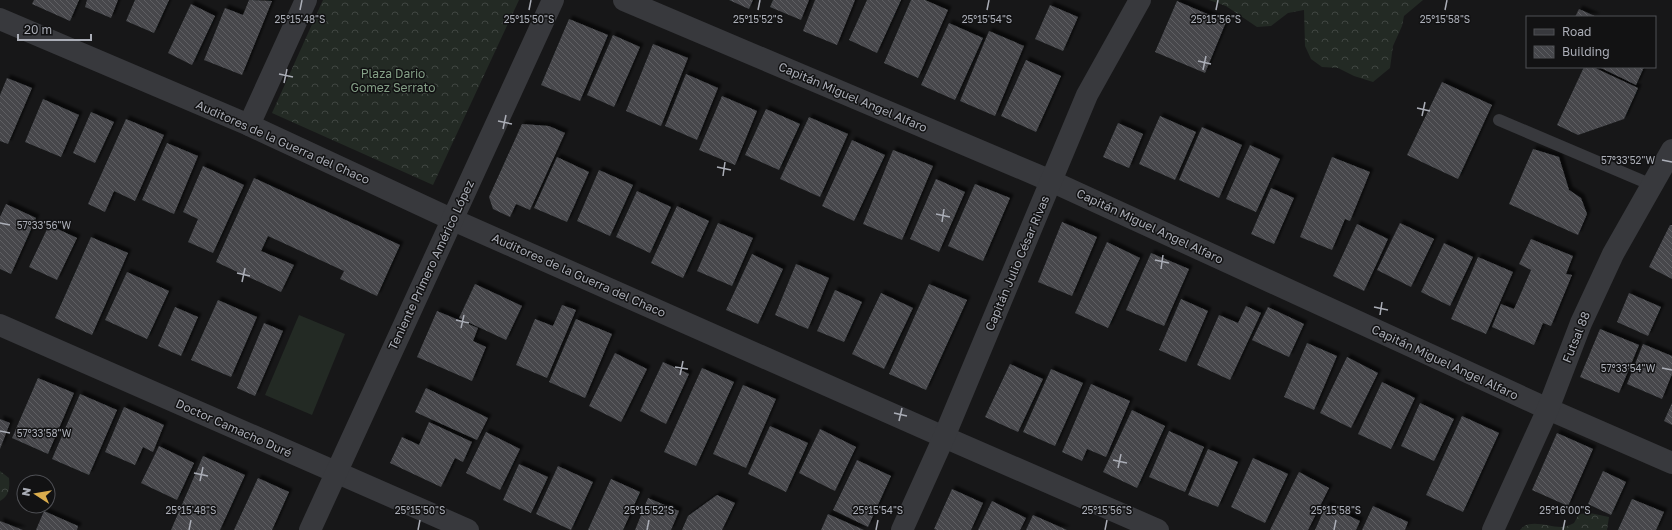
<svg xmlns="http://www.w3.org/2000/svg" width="1672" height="530" viewBox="0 0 1672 530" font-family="'Golos Text',sans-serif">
<defs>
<pattern id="forest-crowns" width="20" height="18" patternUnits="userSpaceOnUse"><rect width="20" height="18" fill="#232a24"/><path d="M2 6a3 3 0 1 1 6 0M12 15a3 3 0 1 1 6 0" fill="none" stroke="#404642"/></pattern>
<pattern id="building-back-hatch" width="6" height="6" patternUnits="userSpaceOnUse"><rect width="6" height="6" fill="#46474b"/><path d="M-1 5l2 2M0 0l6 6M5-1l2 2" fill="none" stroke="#5e5f63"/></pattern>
<filter id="shadow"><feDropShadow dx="3.5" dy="-3.5" stdDeviation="1" flood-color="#0009"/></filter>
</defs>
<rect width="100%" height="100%" fill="#171718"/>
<g fill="url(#forest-crowns)">
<polygon points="323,0 519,0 433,185 272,113"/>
<polygon points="1209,0 1423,0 1404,16 1402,26 1393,46 1390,68 1373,82 1354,76 1338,68 1322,67 1311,59 1305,46 1304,10 1288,13 1271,26 1257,27 1226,6"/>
<path d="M 0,471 L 9,478 C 10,488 9,496 0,501 Z"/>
<path d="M 1590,513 L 1609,517 L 1607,530 L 1520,530 C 1529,518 1548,527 1561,527 C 1565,527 1570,525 1574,523 L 1579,514 Z"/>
</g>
<polygon fill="#232a24" points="299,315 345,334 312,415 265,395"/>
<g fill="url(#building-back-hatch)" filter="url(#shadow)">
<polygon points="34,0 79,0 70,21 32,4"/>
<polygon points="87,0 118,0 111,18 85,7"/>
<polygon points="135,0 169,0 154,33 126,21"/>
<polygon points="249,0 272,1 242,75 204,60 225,8 243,15"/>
<polygon points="729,0 753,0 749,9"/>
<polygon points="773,0 809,0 801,20 770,7"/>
<polygon points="815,0 855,0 837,45 803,31"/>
<polygon points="867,0 901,0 877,53 849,40"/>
<polygon points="911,0 925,0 948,10 918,78 884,63"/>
<polygon points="1177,1 1226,22 1205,73 1155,52"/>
<polygon points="191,4 215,16 192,65 168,53"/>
<polygon points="1050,5 1078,17 1063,51 1035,39"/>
<polygon points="1579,9 1597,17 1575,17"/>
<polygon points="569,19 608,35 580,101 541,85"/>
<polygon points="949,23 983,38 955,100 921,85"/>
<polygon points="989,31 1024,46 995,116 960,101"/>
<polygon points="613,35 640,47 614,107 587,95"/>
<polygon points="653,44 688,58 661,126 626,111"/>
<polygon points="1026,60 1061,76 1036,132 1001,116"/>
<polygon points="1584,67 1593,67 1638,88 1624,119 1578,135 1557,125"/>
<polygon points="1599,67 1644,67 1636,85"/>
<polygon points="686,74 718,88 697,140 665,126"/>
<polygon points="7,78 32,88 8,144 0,141 0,95"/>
<polygon points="1442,82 1492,105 1458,179 1407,155"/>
<polygon points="722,96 757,111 735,165 699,150"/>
<polygon points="43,99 79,115 61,157 25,142"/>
<polygon points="766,109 800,124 779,170 745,155"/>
<polygon points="91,112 114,122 95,163 73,153"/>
<polygon points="1160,116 1196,132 1175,180 1139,164"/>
<polygon points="809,117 848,134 820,197 780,179"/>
<polygon points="126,119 164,135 135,201 114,191 105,212 88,204"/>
<polygon points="1118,123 1143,134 1129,168 1103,157"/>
<polygon points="522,124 549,126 565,133 530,210 516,204 510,217 493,209 489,197"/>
<polygon points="1202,127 1242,145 1219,198 1179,180"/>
<polygon points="852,140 885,155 854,221 822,206"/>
<polygon points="167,143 198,156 174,214 142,200"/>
<polygon points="1250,145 1280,159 1256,212 1226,199"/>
<polygon points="1533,149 1559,157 1569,190 1581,198 1587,214 1578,235 1509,204"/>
<polygon points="893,150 933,166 902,240 863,224"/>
<polygon points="557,157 589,172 567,222 534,208"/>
<polygon points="1332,157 1370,172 1350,221 1345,219 1332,250 1300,237"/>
<polygon points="203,166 244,185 213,253 188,242 198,219 183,212"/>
<polygon points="599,170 633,185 610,236 577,221"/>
<polygon points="254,178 400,245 377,296 340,279 344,271 268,236 261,251 294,265 281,292 216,262"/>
<polygon points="936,179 965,192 939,252 910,239"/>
<polygon points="975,184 1010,198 983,261 948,246"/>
<polygon points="1271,188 1294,198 1274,244 1251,234"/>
<polygon points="637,191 671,207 650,253 616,237"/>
<polygon points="6,204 36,218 11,274 0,269 0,217"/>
<polygon points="677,206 709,221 683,278 651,263"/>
<polygon points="1062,222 1097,237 1072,296 1038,282"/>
<polygon points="718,223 753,238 732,286 697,271"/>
<polygon points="1400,223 1434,239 1411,287 1377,270"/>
<polygon points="1357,224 1388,239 1364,291 1333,276"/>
<polygon points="49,225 77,238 57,280 29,267"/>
<polygon points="1670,225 1672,225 1672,279 1649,267"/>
<polygon points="91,237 128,253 92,335 55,318"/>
<polygon points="1531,239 1573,256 1566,274 1572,275 1551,326 1543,323 1534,345 1492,327 1501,304 1514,309 1531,270 1519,264"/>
<polygon points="1107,242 1140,258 1108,328 1075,313"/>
<polygon points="1444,243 1473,257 1450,306 1421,292"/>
<polygon points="1151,253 1189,269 1164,326 1126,310"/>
<polygon points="752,254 783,269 758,324 726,310"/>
<polygon points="1478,257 1513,272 1486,334 1451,319"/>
<polygon points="796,264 829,278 808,329 775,315"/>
<polygon points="127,272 169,291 147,339 105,320"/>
<polygon points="475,284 522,306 506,340 459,318"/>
<polygon points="929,284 967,300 926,390 889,374"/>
<polygon points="835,290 862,302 844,342 817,331"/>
<polygon points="881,293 913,308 884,369 852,354"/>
<polygon points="1629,293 1661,307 1648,336 1617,322"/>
<polygon points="1181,299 1208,311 1186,362 1159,350"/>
<polygon points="218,300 257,317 231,377 191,360"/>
<polygon points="562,305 576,310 547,378 516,365 535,319 553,326"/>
<polygon points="1246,306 1261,313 1230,380 1197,365 1219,315 1238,323"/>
<polygon points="175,307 198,317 181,356 158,346"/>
<polygon points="1268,307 1304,324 1289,357 1252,340"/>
<polygon points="437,311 478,328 473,341 486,347 472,381 417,357"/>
<polygon points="576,319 612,334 585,398 549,382"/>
<polygon points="264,323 283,331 255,396 237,388"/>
<polygon points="1600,329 1639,345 1619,393 1580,377"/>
<polygon points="1307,343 1337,356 1314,410 1284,397"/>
<polygon points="1643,344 1672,356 1672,374 1662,399 1627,384"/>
<polygon points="615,353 647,369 621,422 589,406"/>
<polygon points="1347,357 1378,373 1351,428 1320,413"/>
<polygon points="663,362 689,374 666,424 640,411"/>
<polygon points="1010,364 1043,379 1018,432 985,417"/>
<polygon points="702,368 734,382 696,466 664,452"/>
<polygon points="1051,369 1083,383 1055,446 1023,432"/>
<polygon points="38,378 74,393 48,454 12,438"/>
<polygon points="1382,382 1415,398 1391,449 1358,434"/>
<polygon points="1091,384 1130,401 1106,457 1087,449 1082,461 1062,452"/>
<polygon points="743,385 776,399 746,468 713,454"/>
<polygon points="426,388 488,418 477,440 415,412"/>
<polygon points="80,394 117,410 89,475 52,459"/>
<polygon points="1420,403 1454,419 1434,461 1401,446"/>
<polygon points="1672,403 1672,425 1664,421"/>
<polygon points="124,407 164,425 153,452 143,447 135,465 105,452"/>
<polygon points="1132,410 1165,426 1137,488 1103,472"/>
<polygon points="1462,416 1499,433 1463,512 1426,495"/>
<polygon points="0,419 10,423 0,449"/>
<polygon points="429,422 472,442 463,462 455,458 441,487 390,463 402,437 419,445"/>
<polygon points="770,426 808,443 786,492 748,474"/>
<polygon points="820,429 856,447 835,491 799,473"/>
<polygon points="1169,431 1204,447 1185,492 1149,477"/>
<polygon points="486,432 520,449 500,490 466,473"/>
<polygon points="1557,433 1593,449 1568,506 1532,490"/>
<polygon points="159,446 194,463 177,500 141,483"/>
<polygon points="1208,449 1238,462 1218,507 1188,495"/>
<polygon points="203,456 245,475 220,530 171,530"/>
<polygon points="1253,458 1288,474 1265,523 1231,507"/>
<polygon points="857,460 891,476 868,527 833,510"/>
<polygon points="519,464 548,477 531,513 503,500"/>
<polygon points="558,466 593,482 571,530 536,514"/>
<polygon points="1603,471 1626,482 1611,515 1588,504"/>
<polygon points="1299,472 1329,488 1308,530 1270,530"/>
<polygon points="258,478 289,492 272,530 234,530"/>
<polygon points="611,479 640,492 623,530 588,530"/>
<polygon points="952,489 983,503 971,530 937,530 934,529"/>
<polygon points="717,495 735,503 722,530 682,530 688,516"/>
<polygon points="648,498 679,511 671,530 635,530"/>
<polygon points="1632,499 1664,512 1656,530 1618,530"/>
<polygon points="992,501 1026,518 1020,530 978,530"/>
<polygon points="1326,505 1360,521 1356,530 1315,530"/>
<polygon points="1373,506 1408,522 1405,530 1362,530"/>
<polygon points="44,511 78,526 77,530 36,530"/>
<polygon points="828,514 864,530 821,530"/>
<polygon points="1033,515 1067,530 1026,530"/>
<polygon points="0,522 0,521 23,530 0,530"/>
</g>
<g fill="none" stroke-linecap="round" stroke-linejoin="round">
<polyline stroke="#38393d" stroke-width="12" points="1499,120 1652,185"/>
<g stroke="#38393d" stroke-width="22">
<polyline points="624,0 1051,181 1548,409 1672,463"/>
<polyline points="0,19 249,125 451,219 944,437 1158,530"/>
<polyline points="249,125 306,0"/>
<polyline points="0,325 468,530"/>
<polyline points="310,530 553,0"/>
<polyline points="902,530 944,437 1087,95 1140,0"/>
<polyline points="1493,530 1548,409 1581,323 1613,254 1672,150"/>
</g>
</g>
<path fill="none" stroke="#abaeb7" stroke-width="1.5" d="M 300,10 L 302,0M 529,10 L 531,0M 758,10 L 760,0M 987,10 L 989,0M 1216,10 L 1218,0M 1445,10 L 1447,0M 1198,61 L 1211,64M 1203,70 L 1206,56M 279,74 L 293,77M 284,83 L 287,69M 1417,108 L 1430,111M 1422,116 L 1425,102M 498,121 L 512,124M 503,129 L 506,115M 1662,160 L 1672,162M 717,167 L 731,170M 723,176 L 725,162M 936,214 L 950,217M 942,222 L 944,209M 0,223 L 10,225M 1155,260 L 1169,263M 1161,269 L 1163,255M 237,273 L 250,276M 242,282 L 245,268M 1374,307 L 1388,310M 1380,315 L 1382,302M 456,320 L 469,323M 461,328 L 464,315M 675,367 L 688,369M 1662,368 L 1672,370M 680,375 L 683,361M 894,413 L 907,416M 899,421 L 902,408M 0,431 L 10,433M 1113,460 L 1127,463M 1118,468 L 1121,454M 194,473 L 208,476M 200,481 L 203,467M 189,530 L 191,520M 418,530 L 420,520M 647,530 L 649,520M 876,530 L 878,520M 1105,530 L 1107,520M 1334,530 L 1336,520M 1563,530 L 1565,520"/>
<g text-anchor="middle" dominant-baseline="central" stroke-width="3" stroke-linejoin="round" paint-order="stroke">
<g font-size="12" fill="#849f86" stroke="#121213">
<text x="393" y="73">Plaza Dario<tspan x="393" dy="14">Gomez Serrato</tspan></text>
</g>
<g font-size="12" fill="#abaeb7" stroke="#121213">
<text transform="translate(853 97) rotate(23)">Capitán Miguel Angel Alfaro</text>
<text transform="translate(283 142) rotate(24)">Auditores de la Guerra del Chaco</text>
<text transform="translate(1150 226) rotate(25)">Capitán Miguel Angel Alfaro</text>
<text transform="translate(1017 263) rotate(-67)">Capitán Julio César Rivas</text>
<text transform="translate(431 265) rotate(-65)">Teniente Primero Américo López</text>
<text transform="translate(579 275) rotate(24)">Auditores de la Guerra del Chaco</text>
<text transform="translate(1576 337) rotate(-68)">Futsal 88</text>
<text transform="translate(1445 362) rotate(25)">Capitán Miguel Angel Alfaro</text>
<text transform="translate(234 428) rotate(24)">Doctor Camacho Duré</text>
</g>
</g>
<g font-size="10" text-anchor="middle" fill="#abaeb7" stroke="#121213" stroke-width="3" stroke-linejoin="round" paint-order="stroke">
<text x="300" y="23">25°15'48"S</text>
<text x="529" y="23">25°15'50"S</text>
<text x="758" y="23">25°15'52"S</text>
<text x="987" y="23">25°15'54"S</text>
<text x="1216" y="23">25°15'56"S</text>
<text x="1445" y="23">25°15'58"S</text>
<text x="1628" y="164">57°33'52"W</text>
<text x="44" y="229">57°33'56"W</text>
<text x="1628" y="372">57°33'54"W</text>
<text x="44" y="437">57°33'58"W</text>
<text x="191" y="514">25°15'48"S</text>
<text x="420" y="514">25°15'50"S</text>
<text x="649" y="514">25°15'52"S</text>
<text x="878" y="514">25°15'54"S</text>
<text x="1107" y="514">25°15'56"S</text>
<text x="1336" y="514">25°15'58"S</text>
<text x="1565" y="514">25°16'00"S</text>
</g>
<rect x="1526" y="16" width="130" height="52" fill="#121213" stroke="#4f5055"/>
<rect x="1534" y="29" width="20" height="6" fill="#38393d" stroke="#4f5055"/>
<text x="1562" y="36" font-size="12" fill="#abaeb7">Road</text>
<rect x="1534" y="46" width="20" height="12" fill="url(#building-back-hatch)" stroke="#4f5055"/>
<text x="1562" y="56" font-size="12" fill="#abaeb7">Building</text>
<g transform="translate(36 494) rotate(282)"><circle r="19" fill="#121213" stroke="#4f5055"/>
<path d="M0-3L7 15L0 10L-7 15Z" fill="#dbad4d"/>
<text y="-6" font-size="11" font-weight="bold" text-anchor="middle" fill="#abaeb7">N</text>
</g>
<path d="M18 34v6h73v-6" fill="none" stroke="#abaeb7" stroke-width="2"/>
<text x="24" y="34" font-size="12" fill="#abaeb7" stroke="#121213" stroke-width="3" paint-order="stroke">20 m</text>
</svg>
